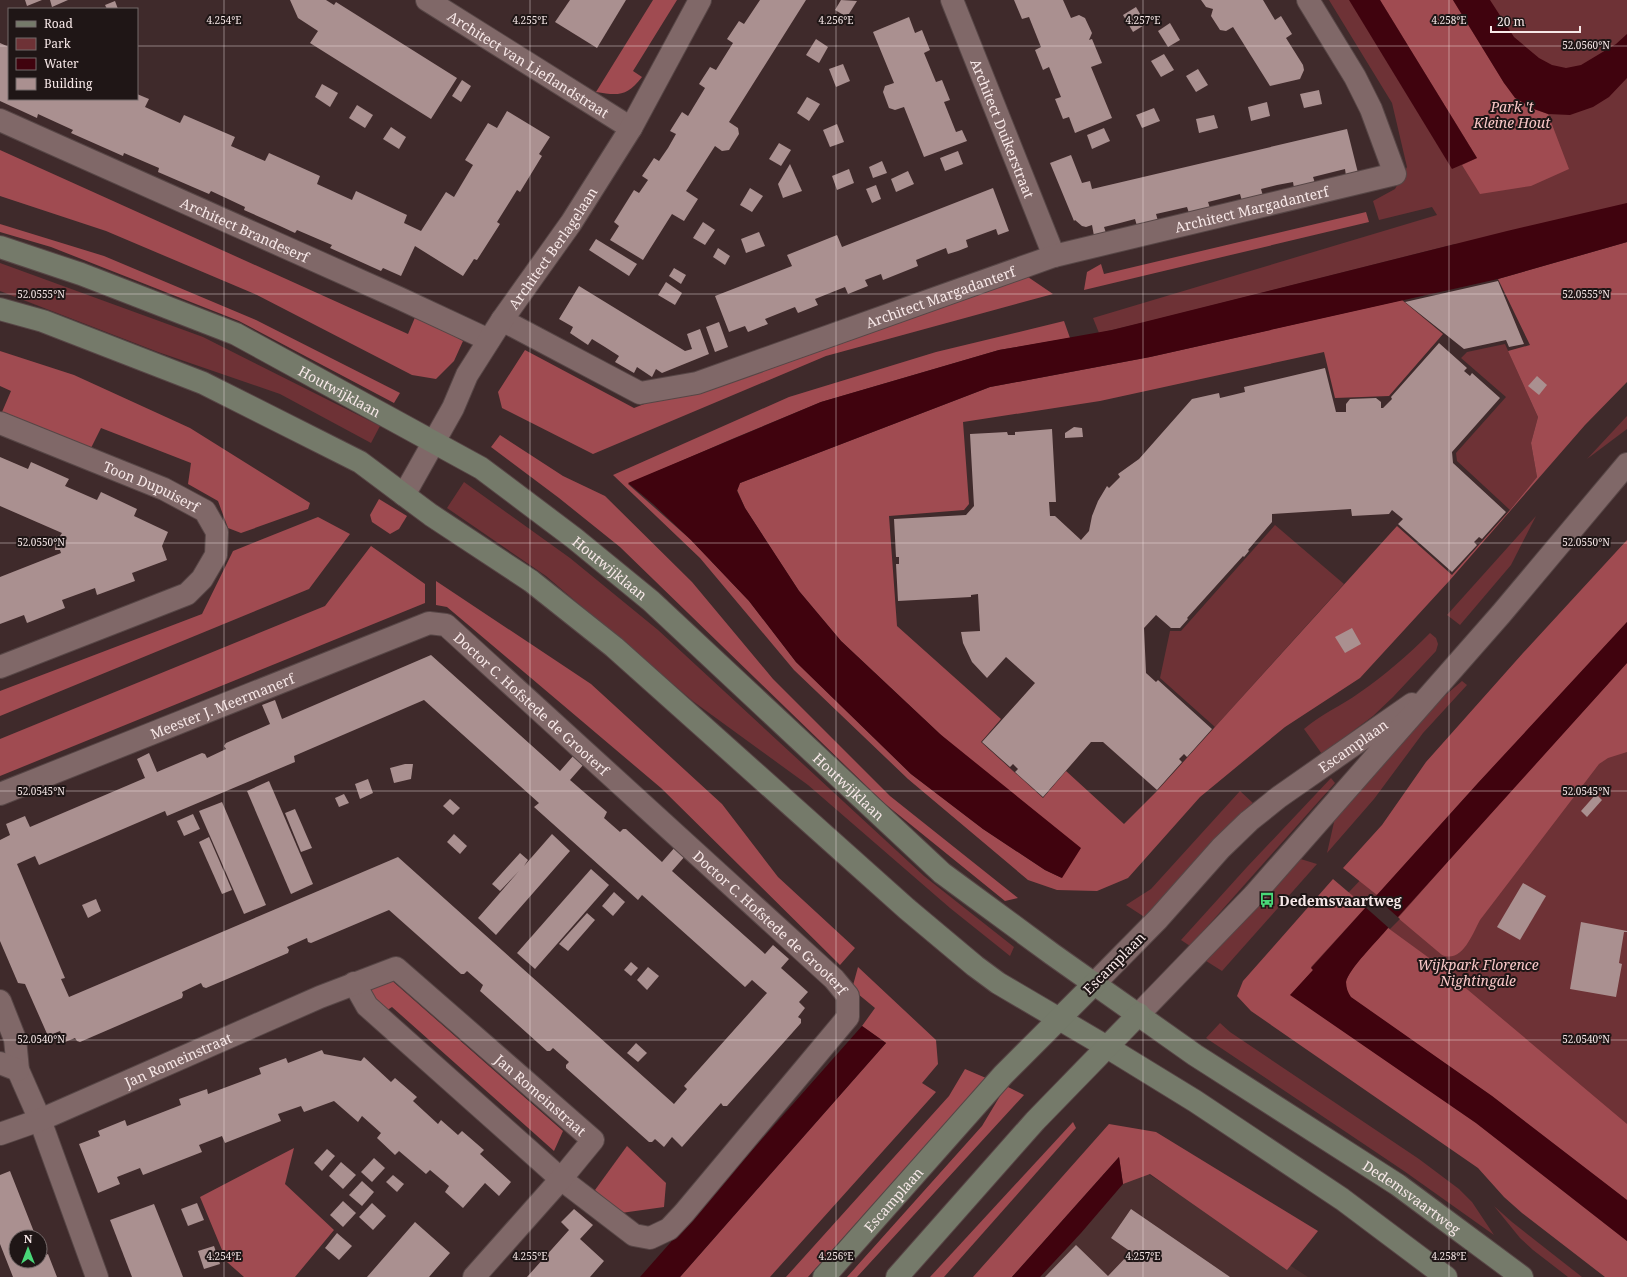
<svg xmlns="http://www.w3.org/2000/svg" width="1627" height="1277" viewBox="0 0 1627 1277" font-family="'Noto Serif',serif">
<rect width="100%" height="100%" fill="#3f2a2b"/>
<polygon fill="#4c3030" points="1128,1161 1308,1277 1021,1277"/>
<g fill="#6e3236">
<polygon points="1329,0 1627,0 1627,242 1455,244 1150,321 1099,333 1093,318 1437,215 1432,207 1379,220 1373,201 1395,189 1407,167 1392,103"/>
<polygon points="0,263 203,337 380,426 371,443 280,394 158,352 0,291"/>
<polygon points="1505,344 1538,417 1531,443 1537,477 1510,510 1457,461 1456,453 1506,397 1461,358 1467,352"/>
<polygon points="1627,416 1627,429 1587,459"/>
<polygon points="464,482 570,558 658,630 924,876 1014,947 1010,956 950,908 808,785 694,702 546,576 447,508"/>
<polygon points="1536,516 1511,565 1460,625 1447,615"/>
<polygon points="1275,525 1344,584 1215,727 1160,678 1170,631 1181,631"/>
<polygon points="1627,599 1627,1264 1254,992"/>
<path d="M 1430,633 L 1436,638 L 1438,644 L 1436,651 L 1393,697 L 1373,716 L 1322,754 L 1304,729 C 1321,714 1341,706 1359,693 C 1385,675 1408,655 1430,633 Z"/>
<polygon points="1462,681 1467,685 1423,733 1374,799 1327,853 1337,809 1414,722"/>
<polygon points="1331,778 1335,783 1190,946 1181,940 1247,867"/>
<polygon points="1240,791 1254,804 1146,918 1126,905 1151,889"/>
<polygon points="1294,857 1317,864 1222,971 1203,959"/>
<polygon points="1220,1023 1230,1032 1419,1159 1459,1189 1472,1202 1494,1235 1404,1171 1206,1038"/>
<polygon points="1494,1206 1512,1222 1582,1277 1568,1277 1533,1250 1520,1238"/>
</g>
<g fill="#a04b51">
<path d="M 653,0 L 677,0 L 633,71 L 642,77 C 627,96 619,96 596,92 Z"/>
<polygon points="1380,0 1453,0 1504,83 1534,109 1548,114 1569,169 1531,186 1480,194 1462,165 1477,158"/>
<polygon points="0,150 408,334 416,315 463,341 454,361 436,379 412,375 257,295 106,231 0,196"/>
<polygon points="1366,212 1369,222 1084,290 1087,272 1101,264 1104,274"/>
<polygon points="0,224 104,256 256,320 400,393 394,403 239,321 51,247 0,232"/>
<polygon points="1627,242 1627,382 1585,425 1450,580 1360,678 1285,727 1200,797 1128,878 1097,891 1057,890 1028,880 908,779 794,670 700,558 613,475 789,397 936,352 1064,321 1070,338 999,350 821,402 732,439 628,484 691,540 749,601 796,662 911,774 983,829 1045,870 1062,878 940,734 841,641 799,591 745,508 737,490 740,483 990,387 1150,357 1402,300 1443,334 1389,396 1335,398 1324,352 1100,401 963,422 969,504 964,510 889,516 897,626 1001,719 981,742 1043,798 1066,771 1124,824 1157,791 1397,526 1452,575 1510,510 1537,477 1531,443 1538,417 1508,351 1530,345 1498,279"/>
<polygon points="1014,260 1028,277 1053,294 826,356 593,454 502,408 498,392 525,350 634,408"/>
<polygon points="0,351 74,375 190,428 310,503 308,509 241,533 228,528 218,501 188,484 191,463 101,428 91,448 2,412 11,391 0,386"/>
<polygon points="500,435 563,476 605,496 692,582 773,679 890,796 1018,898 1005,901 884,803 620,547 559,498 491,447"/>
<polygon points="379,499 407,516 399,529 390,534 372,522 370,515"/>
<polygon points="318,517 350,534 309,589 0,716 0,691 202,614 233,551"/>
<polygon points="1627,540 1627,622 1478,783 1377,895 1343,868 1382,825 1426,762 1523,653"/>
<polygon points="371,546 425,584 425,603 0,776 0,739 325,606"/>
<polygon points="436,581 591,684 722,804 778,877 855,948 840,965 661,788 447,607 436,605"/>
<path d="M 1627,663 L 1627,752 L 1608,758 L 1599,764 L 1480,920 C 1473,933 1462,964 1442,955 L 1398,918 L 1497,806 Z"/>
<polygon points="1333,879 1366,907 1311,967 1313,970 1291,995 1476,1123 1627,1241 1627,1277 1605,1277 1522,1213 1504,1197 1478,1168 1251,1011 1237,996 1243,981"/>
<path d="M 1388,928 L 1436,963 L 1627,1124 L 1627,1200 L 1492,1096 L 1350,997 C 1348,993 1346,988 1346,982 C 1348,969 1379,939 1388,928 Z"/>
<polygon points="858,967 936,1040 938,1064 922,1083 936,1092 770,1277 680,1277 886,1043 862,1026 875,1008 852,989"/>
<polygon points="390,979 563,1131 554,1151 392,1007 384,1012 360,988"/>
<polygon points="965,1069 986,1078 808,1277 786,1277 949,1096"/>
<polygon points="1006,1086 1024,1095 857,1277 847,1277 982,1126"/>
<polygon points="1073,1122 1076,1128 944,1277 930,1277"/>
<polygon points="1109,1124 1156,1132 1318,1231 1287,1270 1150,1174 1123,1184 1119,1157 1012,1277 973,1277"/>
<polygon points="627,1146 666,1183 664,1207 621,1213 595,1190"/>
<polygon points="294,1148 285,1184 334,1230 295,1277 244,1277 227,1262 200,1197"/>
</g>
<g fill="#40030e">
<polygon points="1349,0 1380,0 1477,158 1452,169"/>
<polygon points="1453,0 1490,0 1514,37 1539,58 1552,65 1566,68 1581,65 1616,44 1627,34 1627,78 1609,97 1593,107 1570,115 1548,114 1534,109 1515,98 1504,83"/>
<polygon points="1627,203 1627,242 1498,279 1150,357 990,387 740,483 737,491 745,508 799,591 841,641 940,734 1081,848 1062,878 1045,870 983,829 911,774 796,662 749,601 691,540 653,504 628,483 821,402 999,350 1112,330 1507,231"/>
<path d="M 1627,622 L 1627,663 L 1388,928 C 1379,939 1348,970 1346,982 C 1346,988 1348,993 1351,997 L 1492,1096 L 1627,1200 L 1627,1241 L 1476,1123 L 1290,995 L 1313,970 L 1311,968 L 1478,783 Z"/>
<polygon points="862,1026 886,1043 680,1277 640,1277"/>
<polygon points="1119,1157 1123,1184 1081,1233 1040,1277 1012,1277"/>
</g>
<polygon fill="#3f2a2b" points="1373,895 1400,919 1390,929 1364,906"/>
<g fill="#aa9090" fill-rule="evenodd">
<polygon points="25,0 42,0 27,6"/>
<polygon points="50,0 68,0 52,7"/>
<polygon points="290,0 326,0 334,5 336,2 457,78 431,119 310,43 318,31 298,18"/>
<polygon points="570,0 626,0 597,48 555,22"/>
<polygon points="760,0 806,0 729,122 738,128 739,134 729,150 722,151 715,146 686,191 698,199 684,221 672,214 643,260 610,240 619,226 614,222 634,190 639,193 648,180 642,176 654,158 659,161 668,148 676,134 670,131 682,112 688,116 705,88 699,84 710,67 716,70 733,43 727,39 739,21 744,24"/>
<polygon points="841,0 857,1 847,17 835,10"/>
<polygon points="1014,0 1063,0 1071,18 1079,15 1085,18 1092,33 1089,40 1092,39 1102,63 1091,67 1112,118 1075,133 1069,117 1063,119 1055,99 1061,97 1049,67 1043,70 1035,50 1041,47 1029,17 1022,19"/>
<polygon points="1201,0 1263,0 1275,20 1281,16 1292,34 1286,38 1303,65 1304,70 1300,79 1270,86 1233,27 1226,31 1220,30 1211,16 1213,9 1206,7"/>
<polygon points="115,1 118,9 107,9 105,5"/>
<polygon points="1136,7 1146,24 1133,32 1123,15"/>
<polygon points="909,17 915,33 922,30 930,50 924,53 936,82 942,80 950,100 944,102 956,132 962,130 967,141 924,157 904,107 895,110 889,108 883,92 885,86 894,83 873,32"/>
<polygon points="1170,23 1180,40 1168,47 1158,31"/>
<polygon points="816,39 828,47 819,63 806,55"/>
<polygon points="0,43 9,47 9,99 137,99 137,94 149,99 145,107 180,123 184,115 235,137 231,146 265,161 269,153 320,176 317,184 352,200 356,191 407,215 404,223 421,231 446,192 454,197 473,165 465,160 488,123 497,128 507,111 550,137 539,154 542,156 520,192 517,190 497,222 500,224 477,260 474,259 463,276 415,246 401,276 383,268 381,271 330,248 332,245 297,230 295,233 280,226 244,210 245,207 211,191 209,194 158,172 159,168 124,153 123,156 71,133 73,130 38,114 37,118 0,101"/>
<polygon points="1164,54 1174,70 1161,77 1151,61"/>
<polygon points="843,64 850,81 836,87 829,69"/>
<polygon points="1198,69 1208,85 1196,92 1186,76"/>
<polygon points="462,80 471,86 461,102 452,96"/>
<polygon points="322,84 338,93 330,107 315,97"/>
<polygon points="1319,90 1322,104 1304,108 1300,94"/>
<polygon points="807,97 820,104 809,121 797,113"/>
<polygon points="1267,102 1270,116 1251,121 1248,107"/>
<polygon points="357,105 373,115 365,128 349,118"/>
<polygon points="1154,108 1160,121 1142,128 1136,115"/>
<polygon points="1214,115 1218,128 1199,133 1196,119"/>
<polygon points="837,124 844,142 830,147 823,130"/>
<polygon points="391,127 406,137 399,149 383,139"/>
<polygon points="1104,128 1110,141 1092,149 1087,135"/>
<polygon points="1347,129 1358,173 1346,176 1345,169 1313,177 1315,183 1294,188 1293,182 1277,185 1261,189 1263,196 1242,201 1240,194 1208,202 1210,208 1189,213 1187,207 1156,214 1158,221 1137,226 1135,219 1120,223 1104,227 1106,233 1094,236 1092,225 1086,227 1082,226 1075,220 1074,221 1050,163 1071,155 1082,183 1090,181 1092,189"/>
<polygon points="779,143 791,150 781,166 769,159"/>
<polygon points="958,151 963,164 945,171 940,158"/>
<polygon points="882,161 887,173 873,178 869,167"/>
<polygon points="790,164 802,191 783,198 778,184"/>
<polygon points="849,169 854,183 837,190 832,176"/>
<polygon points="908,171 914,184 896,192 891,179"/>
<polygon points="876,185 881,199 872,203 866,189"/>
<polygon points="750,188 763,196 752,212 740,205"/>
<polygon points="993,188 1009,231 998,235 996,229 966,240 968,247 958,251 948,254 946,248 916,260 918,266 883,280 881,274 865,280 868,286 848,294 845,287 815,299 818,305 798,313 795,307 765,319 768,324 748,332 745,326 729,332 715,296 792,266 787,255 837,235 842,247"/>
<polygon points="703,222 715,230 705,245 693,238"/>
<polygon points="759,232 765,246 746,253 741,239"/>
<polygon points="596,239 637,264 629,276 589,250"/>
<polygon points="718,248 730,256 725,265 713,257"/>
<polygon points="674,268 686,275 681,284 669,276"/>
<polygon points="1498,281 1524,344 1509,347 1506,340 1464,349 1405,302"/>
<polygon points="666,282 682,293 675,305 658,295"/>
<polygon points="579,286 685,351 692,349 687,334 700,329 709,354 662,373 656,369 652,377 637,367 634,373 615,362 619,356 605,347 592,339 588,345 570,333 573,327 559,319"/>
<polygon points="719,322 728,347 715,352 706,327"/>
<polygon points="1439,343 1467,368 1464,371 1470,376 1472,373 1500,398 1452,452 1453,463 1506,512 1482,539 1479,537 1474,542 1477,545 1452,572 1398,524 1403,519 1392,510 1389,514 1352,516 1351,509 1272,514 1272,522 1248,550 1249,551 1244,557 1243,556 1187,618 1188,619 1180,628 1171,628 1156,615 1144,628 1146,673 1156,682 1158,680 1212,729 1187,757 1184,754 1179,759 1182,762 1157,790 1103,742 1091,742 1043,797 1015,772 1018,769 1013,764 1010,767 982,742 1035,683 1006,657 987,678 972,662 963,643 961,632 980,631 978,594 971,595 971,597 898,601 896,564 899,564 899,557 896,557 894,519 966,515 974,506 970,434 1007,432 1008,435 1015,435 1015,432 1052,429 1056,502 1049,502 1050,516 1055,516 1081,540 1089,531 1092,516 1098,501 1107,486 1109,488 1120,477 1118,474 1139,459 1192,399 1219,393 1220,398 1245,392 1244,387 1325,368 1336,412 1346,412 1346,404 1350,399 1376,398 1381,402 1381,408 1383,408 1392,399 1391,397"/>
<polygon points="1537,376 1547,385 1539,395 1528,386"/>
<polygon points="1074,427 1082,428 1083,437 1065,438 1065,433"/>
<polygon points="0,457 28,469 31,462 69,479 65,486 97,500 101,492 137,509 134,516 168,532 162,546 167,560 132,573 135,581 97,595 95,588 62,600 65,608 27,623 24,615 0,624 0,577 61,553 60,550 55,550 56,536 60,536 62,533 0,506"/>
<polygon points="1352,628 1361,644 1345,653 1335,637"/>
<path d="M 431,655 L 560,771 L 574,755 L 584,764 L 570,780 L 607,812 L 604,818 L 620,832 L 623,829 L 626,829 L 662,862 L 676,846 L 686,855 L 672,871 L 765,954 L 773,945 L 789,959 L 781,968 L 808,992 L 799,1002 L 805,1008 L 798,1017 L 801,1019 L 801,1023 L 727,1106 L 723,1106 L 721,1103 L 682,1147 L 672,1137 L 664,1147 L 655,1139 L 652,1142 L 649,1142 L 566,1068 L 566,1065 L 569,1062 L 553,1048 L 550,1051 L 547,1051 L 480,991 L 483,985 L 467,971 L 464,974 L 461,974 L 389,910 L 311,943 L 308,942 L 307,938 L 287,947 L 289,950 L 288,953 L 206,988 L 203,987 L 201,983 L 182,992 L 183,995 L 182,998 L 80,1042 L 77,1041 L 75,1038 L 65,1042 L 60,1031 L 48,1036 L 25,984 L 18,983 L 0,941 L 0,840 L 10,835 L 6,824 L 25,816 L 30,827 L 145,778 L 137,759 L 149,753 L 157,772 L 202,753 L 205,754 L 207,758 L 226,749 L 224,746 L 226,743 L 270,724 L 262,705 L 275,700 L 282,719 ZM 424,700 L 539,803 L 534,807 L 638,900 L 642,895 L 745,987 L 752,980 L 767,993 L 684,1086 L 687,1089 L 674,1104 L 398,857 L 69,997 L 61,979 L 65,978 L 17,864 L 35,856 L 39,865 L 165,811 L 167,816 L 295,762 L 294,756 Z"/>
<polygon points="405,764 413,764 411,779 394,783 390,768"/>
<polygon points="368,779 373,793 360,799 355,784"/>
<polygon points="269,781 313,884 291,894 247,791"/>
<polygon points="344,794 349,803 339,807 335,798"/>
<polygon points="1596,794 1602,800 1587,817 1581,811"/>
<polygon points="450,799 460,808 453,815 443,806"/>
<polygon points="222,802 266,905 244,914 199,811"/>
<polygon points="295,809 312,848 301,852 285,813"/>
<polygon points="193,814 200,829 184,836 177,821"/>
<polygon points="454,834 467,846 460,854 447,842"/>
<polygon points="552,834 570,851 496,935 478,918 519,871 500,891 492,884 520,853 528,860 524,866"/>
<polygon points="209,837 232,890 222,894 199,842"/>
<polygon points="591,869 609,885 535,969 517,953"/>
<polygon points="1523,883 1546,896 1520,940 1497,927"/>
<polygon points="614,892 625,902 613,916 602,906"/>
<polygon points="96,899 101,911 88,918 82,905"/>
<polygon points="587,913 595,920 568,951 559,944"/>
<polygon points="1581,922 1627,931 1627,932 1624,932 1619,963 1622,964 1616,997 1570,989"/>
<polygon points="631,962 638,968 631,976 624,970"/>
<polygon points="648,967 659,976 647,990 637,980"/>
<polygon points="636,1043 647,1053 638,1062 627,1053"/>
<polygon points="322,1050 324,1054 361,1061 364,1057 391,1082 395,1078 417,1097 413,1101 438,1124 441,1120 458,1135 462,1131 484,1150 480,1154 511,1182 499,1196 485,1183 463,1208 445,1192 449,1186 430,1170 426,1174 399,1151 395,1155 377,1138 381,1133 362,1116 358,1122 334,1101 304,1112 301,1106 278,1114 281,1121 225,1143 222,1136 199,1145 202,1152 143,1175 140,1168 117,1177 120,1184 98,1193 79,1144 100,1136 98,1131 125,1120 127,1126 181,1105 179,1099 207,1089 208,1094 261,1074 259,1068 286,1058 288,1063"/>
<polygon points="327,1149 335,1156 322,1171 314,1163"/>
<polygon points="374,1158 385,1168 372,1182 361,1172"/>
<polygon points="341,1162 356,1175 343,1189 329,1176"/>
<polygon points="10,1171 36,1237 16,1237 16,1261 40,1261 40,1248 43,1256 48,1254 57,1277 13,1277 0,1244 0,1175"/>
<polygon points="393,1175 404,1184 397,1192 386,1182"/>
<polygon points="362,1181 374,1192 362,1206 349,1195"/>
<polygon points="343,1201 356,1213 343,1227 330,1215"/>
<polygon points="197,1203 204,1220 188,1226 181,1209"/>
<polygon points="372,1203 386,1216 373,1230 359,1217"/>
<polygon points="154,1204 180,1269 183,1277 132,1277 110,1220"/>
<polygon points="574,1209 593,1225 580,1239 604,1261 590,1277 527,1277 569,1230 561,1222"/>
<polygon points="1131,1209 1230,1277 1045,1277 1076,1245 1108,1276 1131,1252 1111,1238"/>
<polygon points="415,1222 450,1253 435,1270 429,1277 367,1277"/>
<polygon points="337,1233 352,1246 339,1260 325,1248"/>
<polygon points="214,1246 220,1264 204,1269 198,1251"/>
</g>
<g fill="none" stroke-linecap="round" stroke-linejoin="round">
<g stroke="#574646" stroke-width="24">
<g id="street">
<path id="s1" d="M 427,0 L 631,128"/>
<path id="s2" d="M 952,0 L 1054,256"/>
<path id="s3" d="M 0,120 L 399,298 L 489,340"/>
<path id="s4" d="M 502,320 L 640,393 L 697,383 L 1054,256 L 1395,174 L 1371,109 L 1355,77 L 1308,0"/>
<path id="s5" d="M 0,423 L 164,489 L 205,511 L 217,532 L 216,555 L 202,579 L 187,594 L 0,667"/>
<path id="s6" d="M 404,495 L 453,408 L 467,375 L 502,320 L 571,223 L 631,128 L 700,0"/>
<path id="s7" d="M 0,794 L 429,623 L 446,625 L 834,979 L 848,996 L 848,1017 L 684,1213 L 669,1229 L 650,1238 L 634,1235 L 561,1179 L 367,1006 L 354,983"/>
<path id="s8" d="M 1095,983 L 1158,919 L 1221,848 L 1249,821 L 1279,797 L 1412,704"/>
<polyline points="0,1001 15,1039 18,1070 40,1120 97,1277"/>
<polyline points="1139,1014 1254,895 1501,614 1627,464"/>
<polyline points="0,1063 18,1070"/>
<path id="s9" d="M 0,1134 L 40,1120 L 320,997 L 396,968 L 593,1140 L 561,1179 L 474,1277"/>
</g>
</g>
<g stroke="#574646" stroke-width="24">
<g id="secondary">
<path id="s10" d="M 0,247 L 81,274 L 236,334 L 481,468 L 574,538 L 651,601 L 942,873 L 1052,954 L 1195,1055 L 1398,1185 L 1522,1277"/>
<polyline points="0,309 43,321 203,383 360,462 431,515 531,581 614,647 907,909 975,966 998,983 1107,1047 1195,1101 1342,1199 1446,1277"/>
<path id="s11" d="M 824,1277 L 1003,1075 L 1095,983"/>
<polyline points="897,1277 1035,1121 1139,1014"/>
</g>
</g>
<use href="#street" stroke="#806868" stroke-width="22"/>
<use href="#secondary" stroke="#757a6a" stroke-width="22"/>
</g>
<path fill="none" stroke="#f7e8e8" stroke-width="1" stroke-opacity="0.45" d="M 224,0 L 224,1277M 530,0 L 530,1277M 836,0 L 836,1277M 1143,0 L 1143,1277M 1449,0 L 1449,1277M 0,46 L 9,46M 137,46 L 1627,46M 0,294 L 1627,294M 0,543 L 1627,543M 0,791 L 1627,791M 0,1040 L 1627,1040"/>
<defs>
<g id="bus-bare" transform="scale(1.2)"><path d="M-5-6H5V4H4V6H2V4H-2V6H-4V4H-5ZM-3.5-4V0h7V-4ZM-3.5 1.2v1.5H-2V1.2ZM2 1.2v1.5H3.5V1.2Z" fill="#49d778" stroke="#1f1616" stroke-width="2.5" paint-order="stroke"/></g>
</defs>
<g fill-rule="evenodd">
<use href="#bus-bare" x="1267" y="900"/>
</g>
<g text-anchor="middle" dominant-baseline="central" stroke-width="4" stroke-linejoin="round" paint-order="stroke">
<g font-size="14" fill="#f7e8e8" stroke="#1f1616">
<text stroke="none"><textPath href="#s1" startOffset="120">Architect van Lieflandstraat</textPath></text>
<text stroke="none"><textPath href="#s2" startOffset="138">Architect Duikerstraat</textPath></text>
<text stroke="none"><textPath href="#s4" startOffset="796">Architect Margadanterf</textPath></text>
<text stroke="none"><textPath href="#s3" startOffset="268">Architect Brandeserf</textPath></text>
<text stroke="none"><textPath href="#s6" startOffset="289">Architect Berlagelaan</textPath></text>
<text stroke="none"><textPath href="#s4" startOffset="472">Architect Margadanterf</textPath></text>
<text stroke="none"><textPath href="#s10" startOffset="370">Houtwijklaan</textPath></text>
<text stroke="none"><textPath href="#s5" startOffset="164">Toon Dupuiserf</textPath></text>
<text stroke="none"><textPath href="#s10" startOffset="694">Houtwijklaan</textPath></text>
<text stroke="none"><textPath href="#s7" startOffset="595">Doctor C. Hofstede de Grooterf</textPath></text>
<text stroke="none"><textPath href="#s7" startOffset="239">Meester J. Meermanerf</textPath></text>
<text stroke="none"><textPath href="#s8" startOffset="352">Escamplaan</textPath></text>
<text stroke="none"><textPath href="#s10" startOffset="1018">Houtwijklaan</textPath></text>
<text stroke="none"><textPath href="#s7" startOffset="919">Doctor C. Hofstede de Grooterf</textPath></text>
<text transform="translate(1114 963) rotate(-45)">Escamplaan</text>
<text stroke="none"><textPath href="#s9" startOffset="193">Jan Romeinstraat</textPath></text>
<text stroke="none"><textPath href="#s9" startOffset="622">Jan Romeinstraat</textPath></text>
<text stroke="none"><textPath href="#s10" startOffset="1716">Dedemsvaartweg</textPath></text>
<text stroke="none"><textPath href="#s11" startOffset="104">Escamplaan</textPath></text>
</g>
<g font-size="14" font-style="italic" fill="#fac8c8" stroke="#1f1616">
<text x="1512" y="106">Park 't<tspan x="1512" dy="16">Kleine Hout</tspan></text>
<text x="1478" y="964">Wijkpark Florence<tspan x="1478" dy="16">Nightingale</tspan></text>
</g>
<g font-size="14" font-weight="bold" fill="#f7e8e8" stroke="#1f1616" text-anchor="start">
<text x="1279" y="900">Dedemsvaartweg</text>
</g>
</g>
<g font-size="10" text-anchor="middle" fill="#f7e8e8" stroke="#1f1616" stroke-width="4" stroke-linejoin="round" paint-order="stroke">
<text x="224" y="24">4.254°E</text>
<text x="530" y="24">4.255°E</text>
<text x="836" y="24">4.256°E</text>
<text x="1143" y="24">4.257°E</text>
<text x="1449" y="24">4.258°E</text>
<text x="1586" y="49">52.0560°N</text>
<text x="41" y="298">52.0555°N</text>
<text x="1586" y="298">52.0555°N</text>
<text x="41" y="546">52.0550°N</text>
<text x="1586" y="546">52.0550°N</text>
<text x="41" y="795">52.0545°N</text>
<text x="1586" y="795">52.0545°N</text>
<text x="41" y="1043">52.0540°N</text>
<text x="1586" y="1043">52.0540°N</text>
<text x="224" y="1260">4.254°E</text>
<text x="530" y="1260">4.255°E</text>
<text x="836" y="1260">4.256°E</text>
<text x="1143" y="1260">4.257°E</text>
<text x="1449" y="1260">4.258°E</text>
</g>
<rect x="8" y="8" width="130" height="92" fill="#1f1616" stroke="#756a6a"/>
<rect x="16" y="21" width="20" height="6" fill="#757a6a" stroke="#756a6a"/>
<text x="44" y="28" font-size="12" fill="#f7e8e8">Road</text>
<rect x="16" y="38" width="20" height="12" fill="#6e3236" stroke="#756a6a"/>
<text x="44" y="48" font-size="12" fill="#f7e8e8">Park</text>
<rect x="16" y="58" width="20" height="12" fill="#40030e" stroke="#756a6a"/>
<text x="44" y="68" font-size="12" fill="#f7e8e8">Water</text>
<rect x="16" y="78" width="20" height="12" fill="#aa9090" stroke="#756a6a"/>
<text x="44" y="88" font-size="12" fill="#f7e8e8">Building</text>
<g transform="translate(28 1249)"><circle r="19" fill="#1f1616" stroke="#756a6a"/>
<path d="M0-3L7 15L0 10L-7 15Z" fill="#49d778"/>
<text y="-6" font-size="11" font-weight="bold" text-anchor="middle" fill="#f7e8e8">N</text>
</g>
<path d="M1491 26v6h89v-6" fill="none" stroke="#f7e8e8" stroke-width="2"/>
<text x="1497" y="26" font-size="12" fill="#f7e8e8" stroke="#1f1616" stroke-width="3" paint-order="stroke">20 m</text>
</svg>
